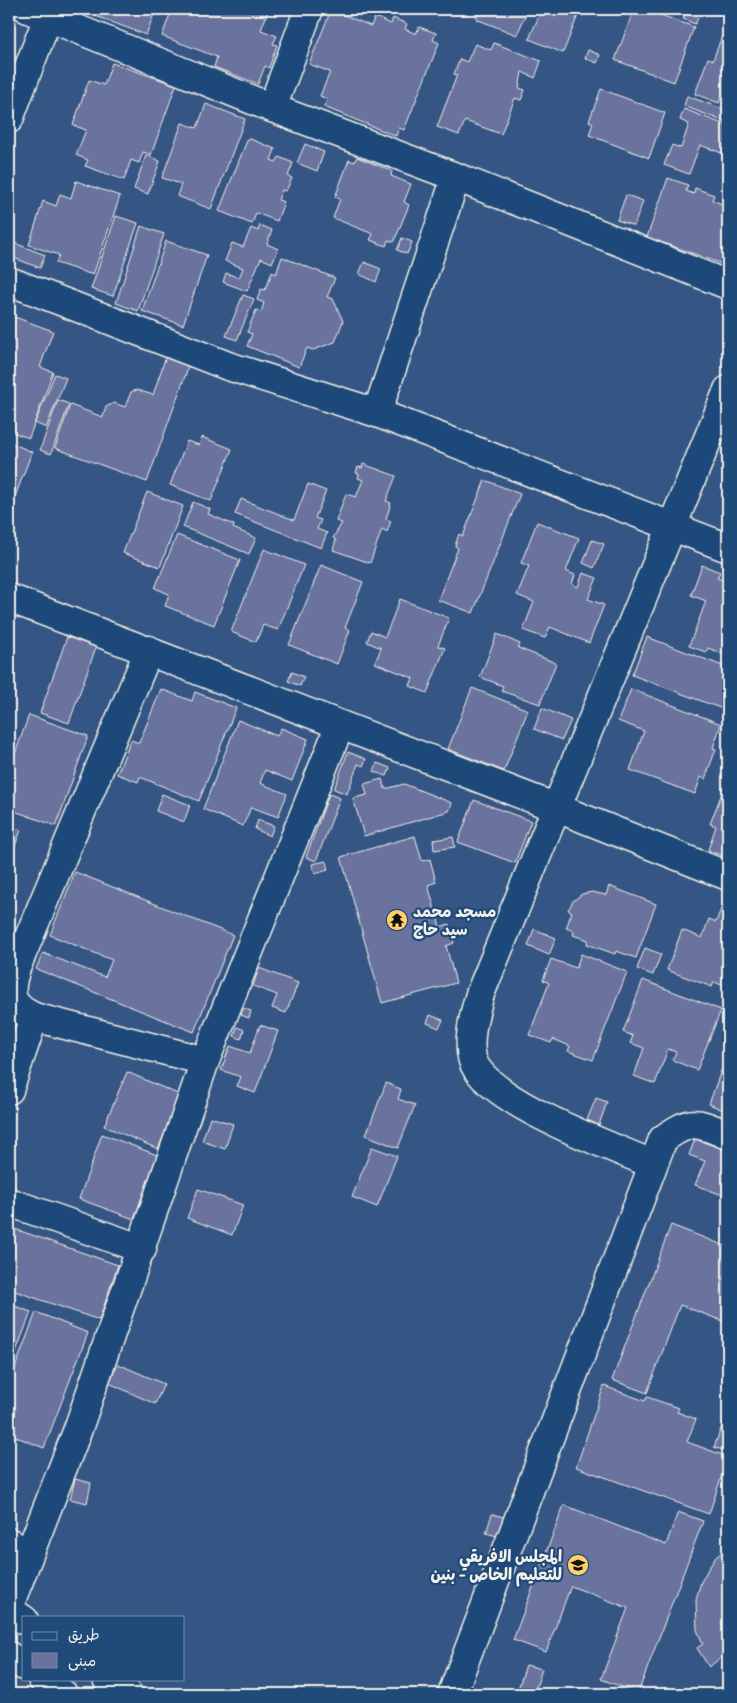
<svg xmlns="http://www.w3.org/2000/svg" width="737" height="1703" viewBox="0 0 737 1703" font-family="'Patrick Hand','Playpen Sans Arabic',sans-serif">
<rect width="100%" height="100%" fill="#355684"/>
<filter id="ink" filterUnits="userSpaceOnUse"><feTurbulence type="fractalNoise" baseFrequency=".02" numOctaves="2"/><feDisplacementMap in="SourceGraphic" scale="10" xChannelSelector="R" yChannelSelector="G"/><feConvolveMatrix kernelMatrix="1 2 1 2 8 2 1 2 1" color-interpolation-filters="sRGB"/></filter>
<g filter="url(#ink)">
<g fill="#69739d" stroke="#f4f1e8">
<polygon points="77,9 156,9 146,35"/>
<polygon points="172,9 269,9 261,30 277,36 273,44 277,45 269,68 265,66 258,84 214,67 217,57 162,36"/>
<polygon points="480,9 528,9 517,35 476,19"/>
<polygon points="542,9 585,9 583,11 580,10 563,53 529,39"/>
<polygon points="634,9 644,9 694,27 674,82 615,60"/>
<polygon points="331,10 371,26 375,17 391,24 393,18 407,24 405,29 416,34 419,27 436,33 433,40 439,43 404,130 399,128 396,136 324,107 327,99 320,96 330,72 309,64"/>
<polygon points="686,13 698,18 695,24 683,19"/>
<polygon points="728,20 728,100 721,97 719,103 695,94 708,58 713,60"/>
<polygon points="494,43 541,61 535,78 522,72 519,88 525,90 521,100 515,98 501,134 465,121 459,135 437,127 457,75 454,74 460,59 467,62 475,44 491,50"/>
<polygon points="588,50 600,55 597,63 585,58"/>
<polygon points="112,63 176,85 151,155 143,152 139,163 131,160 124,180 85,166 88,160 76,155 86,130 73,125 89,80 104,85"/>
<polygon points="601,89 665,113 649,158 589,135 593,123 589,121"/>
<polygon points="687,96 726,110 728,104 728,123 684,106"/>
<polygon points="206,104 245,119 211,209 177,196 181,184 162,178 182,123 197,128"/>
<polygon points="684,109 728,126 727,155 700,145 689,174 664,165 672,145 681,148 689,124 680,120"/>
<polygon points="248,138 275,149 271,160 276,162 279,157 293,163 288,176 292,178 286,191 282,190 278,200 284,202 277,221 256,213 252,224 219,211"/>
<polygon points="305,144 324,152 317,171 297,163"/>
<polygon points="146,155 160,161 148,194 134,189"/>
<polygon points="357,157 392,171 391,176 411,184 404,202 409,205 394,242 388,240 386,246 370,240 373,234 333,218 340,199 335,197 349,160 355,162"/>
<polygon points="668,178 688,185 686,191 694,194 695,188 714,195 712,200 722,204 724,198 728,200 728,266 647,237"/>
<polygon points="76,181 120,196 93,275 56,263 59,255 29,245 43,201 56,206 60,194 71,198"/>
<polygon points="626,195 643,201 634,226 617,220"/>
<polygon points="116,216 138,223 113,296 91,289"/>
<polygon points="260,225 272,230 267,244 278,249 272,263 261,258 247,291 223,282 226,273 239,278 243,268 225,261 232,243 243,247 251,228 258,231"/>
<polygon points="141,226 164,234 138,311 116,303"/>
<polygon points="402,238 412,242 407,254 397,250"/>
<polygon points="9,241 45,255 40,268 9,256"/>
<polygon points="166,241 207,255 183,325 142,311"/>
<polygon points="282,257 335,278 327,297 333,299 343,321 335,342 313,350 307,348 299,367 247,346 252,334 247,332 256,310 261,312 264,303 257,300 261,289 265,290 272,272 276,274"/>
<polygon points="364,262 381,269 376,282 359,274"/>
<polygon points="243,295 254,299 237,340 226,336"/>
<polygon points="9,315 53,331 40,367 53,372 29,438 9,431"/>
<polygon points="166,356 189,365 147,482 55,448 70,405 103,417 106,407 114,403 125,407 131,392 137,390 153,395"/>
<polygon points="55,374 66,378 46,428 35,423"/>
<polygon points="58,400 69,404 51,454 40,450"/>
<polygon points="202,437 232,449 211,501 170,485 187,441 199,445"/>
<polygon points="9,442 32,452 11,507 9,506"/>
<polygon points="363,464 396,476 386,501 391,503 386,519 391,521 387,532 382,529 370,563 333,550 336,540 333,538 342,523 336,521 346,494 356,497 363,480 358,478 359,474 356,473 358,467 362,468"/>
<polygon points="485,480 520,494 473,613 438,600 458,548 455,546 459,534 463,536"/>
<polygon points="308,484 326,491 315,518 321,520 317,529 327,533 321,548 235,514 241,499 294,520"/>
<polygon points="147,492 183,506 160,567 123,553"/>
<polygon points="193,502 210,509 208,514 234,525 233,528 256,538 249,554 183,527"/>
<polygon points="537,522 579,538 566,571 575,575 572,584 578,587 583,573 597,578 588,599 604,605 589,643 550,627 545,638 523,630 534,602 517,595 529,566 521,563"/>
<polygon points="177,535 240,560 214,625 165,606 169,594 155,588"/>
<polygon points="592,540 604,544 594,568 583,563"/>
<polygon points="264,549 304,565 278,630 263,625 256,642 231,632"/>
<polygon points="321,565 363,582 345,628 350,630 337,664 289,645"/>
<polygon points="702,565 720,572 717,578 726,581 728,577 728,656 708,648 706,652 689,646 706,601 691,595"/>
<polygon points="400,599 449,618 438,646 445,648 427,693 410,686 413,678 375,663 381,648 367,642 371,631 385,637"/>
<polygon points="497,634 520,644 518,648 556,663 540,704 501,691 503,686 480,677"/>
<polygon points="67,637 96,647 69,723 40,713"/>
<polygon points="647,637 728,668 728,711 632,675"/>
<polygon points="292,672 304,677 300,686 288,681"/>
<polygon points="472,688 528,710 504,771 448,749"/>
<polygon points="161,689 192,701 195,692 236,708 199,801 140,777 138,782 117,774 131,740 139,743"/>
<polygon points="631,689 721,724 713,748 716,749 705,779 701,777 695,794 630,770 644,731 618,721"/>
<polygon points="542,708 571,720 562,740 534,729"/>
<polygon points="29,715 88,736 56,826 9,809 9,770"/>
<polygon points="238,720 277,736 281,728 308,739 292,781 265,770 260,783 287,794 278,817 251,807 243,826 203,809"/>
<polygon points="348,752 366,759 363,766 358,764 347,794 334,789"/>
<polygon points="377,763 390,768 387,776 374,772"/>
<polygon points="728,777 728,858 708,850 716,826 710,824"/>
<polygon points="382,779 385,789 404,784 452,803 449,811 364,836 353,798 367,795 364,784"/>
<polygon points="162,794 190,805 184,822 156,811"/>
<polygon points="329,794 340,798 316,861 306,857"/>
<polygon points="474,800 531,821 515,863 458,842"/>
<polygon points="258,820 274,826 270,836 255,829"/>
<polygon points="9,826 21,830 12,854 9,853"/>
<polygon points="415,836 422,861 430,859 436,882 428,885 440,927 449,924 454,943 446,946 456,983 382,1003 341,857"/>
<polygon points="453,837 455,847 434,850 433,840"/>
<polygon points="326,861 328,870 315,874 312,864"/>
<polygon points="75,872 233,935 194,1032 36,969 43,953 105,977 112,960 50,935"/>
<polygon points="609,886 656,904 636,958 616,951 615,954 587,944 588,940 573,935 574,931 566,928 572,912 568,910 573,901 582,894 592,892 606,895"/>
<polygon points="724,901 728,903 727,987 714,982 712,987 667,970 682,930 702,938 709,919 716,922"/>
<polygon points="534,929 556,938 549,955 528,946"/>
<polygon points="645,948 661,954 653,975 637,969"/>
<polygon points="581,954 627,972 593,1060 568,1051 570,1046 553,1039 551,1043 529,1035 549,983 543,980 551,959 576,968"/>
<polygon points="259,968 298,983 286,1013 272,1008 277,995 253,986"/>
<polygon points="643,980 721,1010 697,1070 672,1060 676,1052 668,1049 655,1084 634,1076 644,1048 630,1043 633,1036 623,1032"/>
<polygon points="243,1008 251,1011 249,1018 241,1015"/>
<polygon points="430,1015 443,1020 439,1028 427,1023"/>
<polygon points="260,1025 278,1031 255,1093 237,1086 241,1077 221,1070 230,1046 250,1053"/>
<polygon points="237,1027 244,1030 241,1039 234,1036"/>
<polygon points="727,1054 728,1054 728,1112 709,1104"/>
<polygon points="127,1072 180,1095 158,1149 104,1126"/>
<polygon points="386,1083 401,1089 398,1099 415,1105 398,1148 366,1135"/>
<polygon points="596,1098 607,1102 599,1125 587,1120"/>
<polygon points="210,1117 233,1124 225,1149 202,1141"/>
<polygon points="102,1134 157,1155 134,1219 79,1199"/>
<polygon points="695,1139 728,1151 728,1197 695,1185 705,1161 689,1155"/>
<polygon points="372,1147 397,1156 377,1207 352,1197"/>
<polygon points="198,1189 243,1205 232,1235 187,1218"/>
<polygon points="671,1225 728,1247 728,1323 680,1305 647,1393 612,1380"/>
<polygon points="9,1227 118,1265 99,1320 9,1289"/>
<polygon points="9,1304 31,1312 9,1370"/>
<polygon points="36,1312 88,1333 44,1448 9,1434 9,1384"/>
<polygon points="118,1364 164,1384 155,1404 109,1383"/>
<polygon points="604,1386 645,1401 647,1397 679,1408 677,1412 696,1419 687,1442 728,1457 709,1514 576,1467"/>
<polygon points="728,1410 728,1452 714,1447"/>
<polygon points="75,1479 91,1483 87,1503 70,1499"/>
<polygon points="564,1505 666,1545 678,1512 703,1521 638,1693 601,1679 628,1608 571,1586 546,1652 513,1640"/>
<polygon points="492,1514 504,1517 497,1536 486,1533"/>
<polygon points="728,1547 728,1652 709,1667 697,1648 703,1644 697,1630 696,1599 701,1582 708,1569 716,1557"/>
<polygon points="526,1665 542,1669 534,1694 517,1692"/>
<polygon points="728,1672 728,1694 719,1694"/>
<polygon points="575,1687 598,1694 572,1694"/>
</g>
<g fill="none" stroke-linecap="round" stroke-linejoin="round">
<g stroke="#f4f1e8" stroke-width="31">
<g id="street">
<polyline points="28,9 272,108 456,177 728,285"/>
<polyline points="272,108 309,9"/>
<polyline points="9,119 48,17"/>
<polyline points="9,281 228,366 377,413 728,548"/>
<polyline points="377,413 456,177"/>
<polyline points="9,598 557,808 728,876"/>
<path d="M 149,650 L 16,968 C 8,994 9,1005 34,1017 L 205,1061"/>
<polyline points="9,1090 34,1017"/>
<path d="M 652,1164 C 606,1144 505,1108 477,1069 C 464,1051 474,1014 480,994 L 728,390"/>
<polyline points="9,1202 142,1249"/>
<polyline points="9,1542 28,1555"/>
<polyline points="9,1606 78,1429 205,1061 340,725"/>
<path d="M 452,1694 L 663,1139 C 693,1118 696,1122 728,1135"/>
</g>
</g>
<g stroke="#f4f1e8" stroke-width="31">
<g id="primary">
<polyline points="9,1610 24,1620"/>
<polyline points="9,1656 24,1666"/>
<polyline points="42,1679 63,1694"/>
<polyline points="107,1679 128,1694"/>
</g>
</g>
<use href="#street" stroke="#1f4a7a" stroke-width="28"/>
<use href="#primary" stroke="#1f4a7a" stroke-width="28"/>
</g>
</g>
<defs>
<g id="temple-disc" transform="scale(1.125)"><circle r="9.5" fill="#ffd166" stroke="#1f4a7a"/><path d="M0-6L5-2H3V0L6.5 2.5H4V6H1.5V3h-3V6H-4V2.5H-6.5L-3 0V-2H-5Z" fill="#111"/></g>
<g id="school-disc" transform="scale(1.125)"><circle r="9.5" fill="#ffd166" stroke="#1f4a7a"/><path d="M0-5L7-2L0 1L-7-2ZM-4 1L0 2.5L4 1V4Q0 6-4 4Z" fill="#111"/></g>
</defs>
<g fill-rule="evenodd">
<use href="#temple-disc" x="397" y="920"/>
<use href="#school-disc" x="578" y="1565"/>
</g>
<g text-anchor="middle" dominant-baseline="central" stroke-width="4.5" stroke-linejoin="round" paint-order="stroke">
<g font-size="16" font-weight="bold" fill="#f4f1e8" stroke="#1f4a7a" text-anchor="start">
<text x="413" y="911">مسجد محمد<tspan x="413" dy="18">سيد حاج</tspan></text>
<text x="562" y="1556" text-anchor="end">المجلس الافريقي<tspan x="562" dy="18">للتعليم الخاص - بنين</tspan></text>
</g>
</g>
<rect width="737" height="1703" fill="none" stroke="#1f4a7a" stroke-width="30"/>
<rect x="15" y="15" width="707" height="1673" fill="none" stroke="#f4f1e8" stroke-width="2" filter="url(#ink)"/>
<rect x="22" y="1616" width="162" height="65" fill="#1f4a7a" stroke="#748da6"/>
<rect x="32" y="1632" width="25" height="8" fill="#1f4a7a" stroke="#748da6"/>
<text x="68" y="1640" font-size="15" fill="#f4f1e8">طريق</text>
<rect x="32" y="1653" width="25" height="15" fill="#69739d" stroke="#748da6"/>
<text x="68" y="1666" font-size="15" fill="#f4f1e8">مبنى</text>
</svg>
